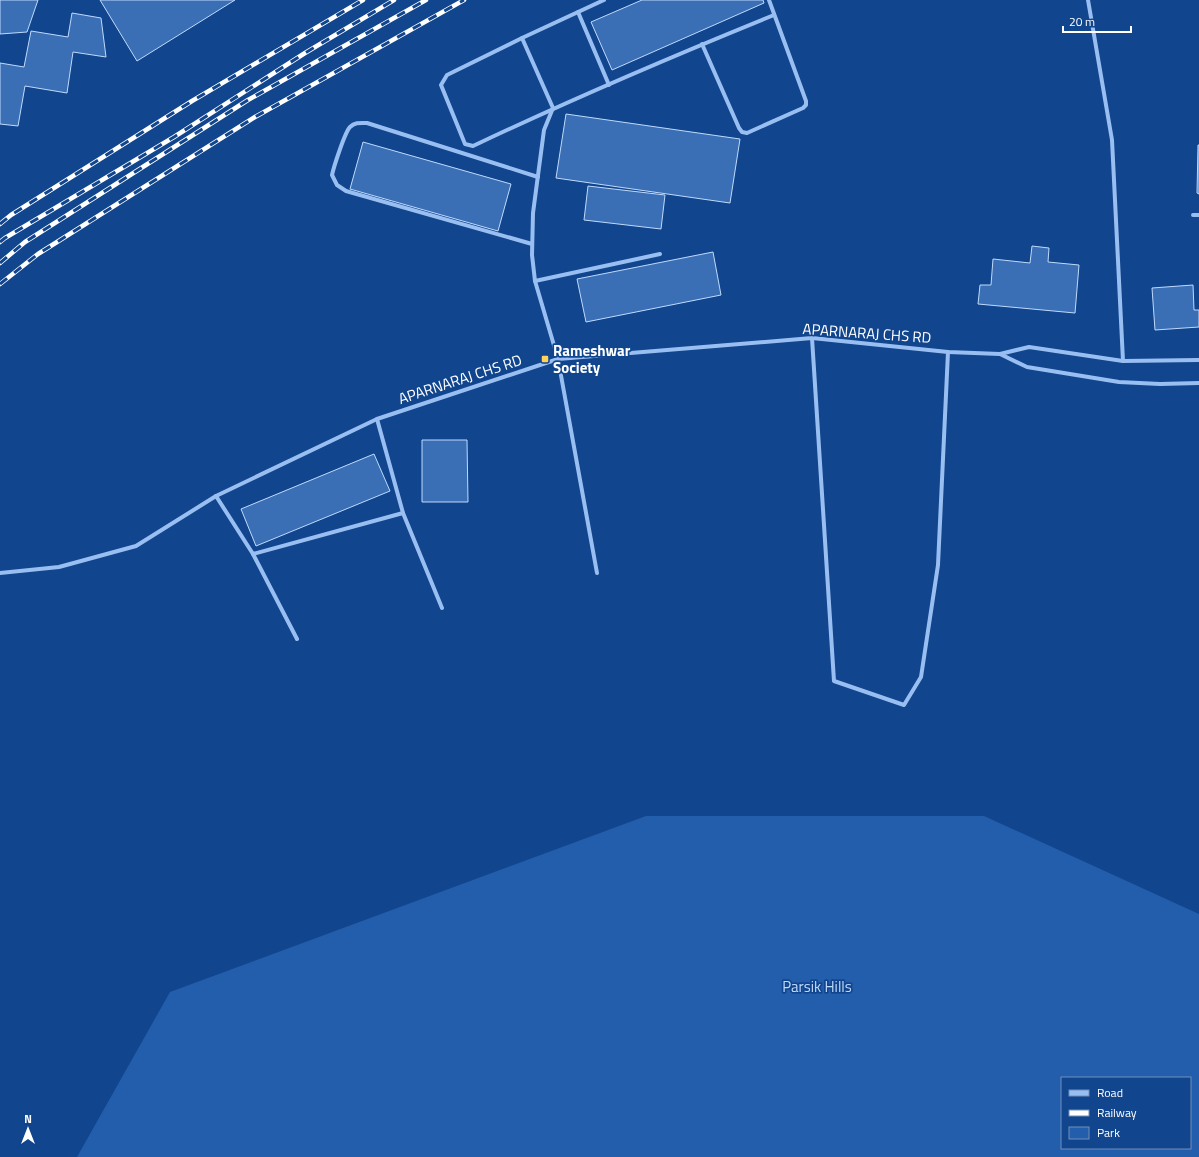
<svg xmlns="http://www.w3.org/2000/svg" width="1199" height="1157" viewBox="0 0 1199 1157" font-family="'Titillium Web',sans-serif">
<rect width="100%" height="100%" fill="#11458d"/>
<path fill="#235eac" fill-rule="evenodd" d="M 646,816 L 984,816 L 1199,914 L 1199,1157 L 77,1157 L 170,992 ZM 1062,1078 L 1190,1078 L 1190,1148 L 1062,1148 Z"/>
<g fill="#3a6fb6" stroke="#c0dafd">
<polygon points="0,0 38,0 27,32 0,34"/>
<polygon points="100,0 235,0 137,61"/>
<polygon points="642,0 763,0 764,3 612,70 591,22"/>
<polygon points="72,13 101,18 106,57 73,52 67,93 25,86 18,126 0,124 0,63 24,67 31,31 68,37"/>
<polygon points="566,114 740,139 730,203 556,178"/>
<polygon points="363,142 511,184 498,231 350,189"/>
<polygon points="1198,145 1199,145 1199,194 1197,193"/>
<polygon points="588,186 665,195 661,229 584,220"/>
<polygon points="1032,246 1049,248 1048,262 1079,265 1075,313 978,304 980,285 991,285 993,259 1030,263"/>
<polygon points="713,252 721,295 586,322 577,279"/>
<polygon points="1193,285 1194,310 1199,310 1199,327 1155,330 1152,288"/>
<polygon points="422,440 467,440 468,502 422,502"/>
<polygon points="374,454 390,491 256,546 241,509"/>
</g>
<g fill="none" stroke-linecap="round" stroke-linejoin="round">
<g stroke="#99bff2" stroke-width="4">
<polyline points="1088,0 1112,140 1123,361"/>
<polyline points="578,12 609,85"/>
<path d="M 522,38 L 447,75 L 441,85 L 465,144 L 473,146 C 572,99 673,56 774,15"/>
<polyline points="702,44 739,128 742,132 747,133 803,108 806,105 806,101 769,0"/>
<polyline points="1193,215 1199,215"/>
<path d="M 532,244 L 346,191 L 337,185 L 332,175 C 334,166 345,132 350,127 C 355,122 361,123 367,123 L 538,177"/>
<polyline points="535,281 660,254"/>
<polyline points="812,338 834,681 904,705 921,677 938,565 948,352"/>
<polyline points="1000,354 1027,367 1119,382 1160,384 1199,383"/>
<polyline points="377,419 403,513 442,608"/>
<polyline points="216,496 253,554 297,639"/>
<polyline points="253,554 403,513"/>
<polyline points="0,573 59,567 136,546 216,496 377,419 558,359 812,338 948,352 1000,354 1029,347 1123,361 1199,360"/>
<polyline points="597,573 558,359 535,281 532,255 533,213 544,130 553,108 522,38 604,0"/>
</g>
<g stroke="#fff" stroke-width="4.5">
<g id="rail">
<polyline points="0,224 11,215 192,101 363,0"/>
<polyline points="0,242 5,238 174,137 305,53 394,0"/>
<polyline points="0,263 25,242 248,100 426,0"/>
<polyline points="0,284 38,254 255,117 464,0"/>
</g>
</g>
<use href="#rail" stroke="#11458d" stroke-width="3" stroke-dasharray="9" stroke-linecap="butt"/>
</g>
<rect fill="#ffd35a" stroke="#11458d" stroke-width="1.5" x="541" y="355" width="8" height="8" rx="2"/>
<g text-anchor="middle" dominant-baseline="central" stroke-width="3.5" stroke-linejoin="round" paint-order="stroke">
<g font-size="15" fill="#fff" stroke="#11458d">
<text transform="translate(867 333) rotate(4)">APARNARAJ CHS RD</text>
<text transform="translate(460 379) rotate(-18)">APARNARAJ CHS RD</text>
</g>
<g font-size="15" font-weight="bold" fill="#fff" stroke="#11458d" text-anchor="start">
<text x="553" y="350">Rameshwar<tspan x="553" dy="17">Society</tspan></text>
</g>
<g font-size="15" fill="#c0dafd" stroke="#11458d">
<text x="817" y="986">Parsik Hills</text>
</g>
</g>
<rect x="1061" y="1077" width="130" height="72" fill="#11458d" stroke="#708fbb"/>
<rect x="1069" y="1090" width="20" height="6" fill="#99bff2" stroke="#708fbb"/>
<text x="1097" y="1097" font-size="12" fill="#ffffff">Road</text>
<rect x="1069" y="1110" width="20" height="6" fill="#ffffff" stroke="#708fbb"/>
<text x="1097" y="1117" font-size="12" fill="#ffffff">Railway</text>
<rect x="1069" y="1127" width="20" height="12" fill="#235eac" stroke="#708fbb"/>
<text x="1097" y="1137" font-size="12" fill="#ffffff">Park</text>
<g transform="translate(28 1129)" stroke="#11458d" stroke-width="3" paint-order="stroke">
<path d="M0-3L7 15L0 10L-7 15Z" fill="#ffffff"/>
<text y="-6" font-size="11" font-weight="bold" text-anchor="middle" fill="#ffffff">N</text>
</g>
<path d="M1063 26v6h68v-6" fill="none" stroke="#ffffff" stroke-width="2"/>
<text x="1069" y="26" font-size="12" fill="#ffffff" stroke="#11458d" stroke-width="3" paint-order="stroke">20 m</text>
</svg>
